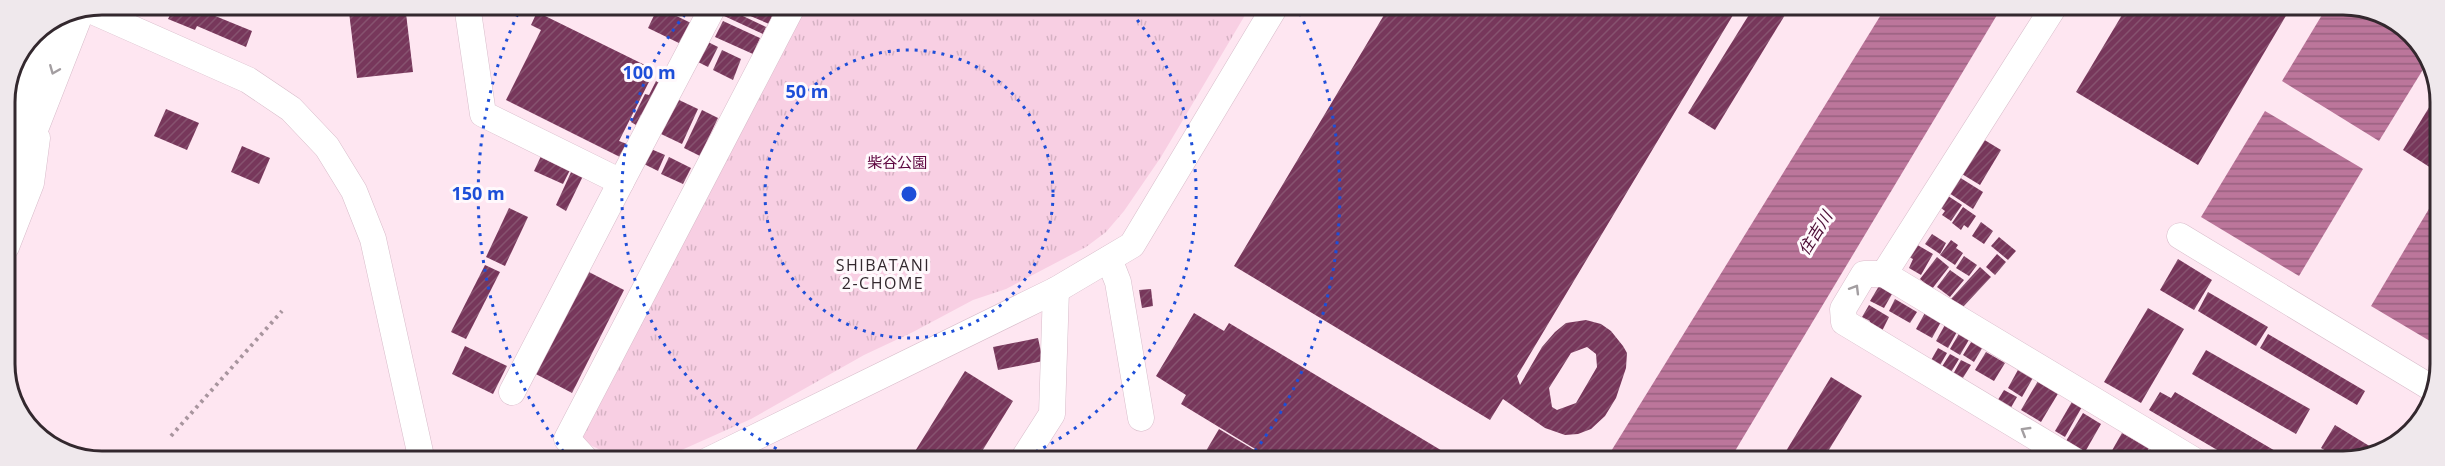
<svg xmlns="http://www.w3.org/2000/svg" width="2445" height="466" viewBox="0 0 2445 466" font-family="'Open Sans','Noto Sans JP',sans-serif">
<defs>
<pattern id="park-tufts" width="24" height="20" patternUnits="userSpaceOnUse" patternTransform="scale(1.5)"><rect width="24" height="20" fill="#f8cfe3"/><path d="M3 7l-1-3M5 7V3M7 7l1-3M15 17l-1-3M17 17v-4M19 17l1-3" fill="none" stroke="#d5b2c3"/></pattern>
<pattern id="water-rules" width="6" height="5" patternUnits="userSpaceOnUse" patternTransform="scale(1.5)"><rect width="6" height="5" fill="#bc769b"/><path d="M0 2.5h6" fill="none" stroke="#99617f"/></pattern>
<pattern id="building-hatch" width="6" height="6" patternUnits="userSpaceOnUse" patternTransform="scale(1.5)"><rect width="6" height="6" fill="#77375b"/><path d="M-1 1l2-2M0 6l6-6M5 7l2-2" fill="none" stroke="#86526f"/></pattern>
</defs>
<rect width="100%" height="100%" fill="#fee6f1"/>
<polygon fill="url(#park-tufts)" points="802,5 1251,5 1161,157 1124,211 1106,232 1086,247 1006,289 973,300 913,332 864,355 751,419 657,461 620,459 575,438"/>
<g fill="url(#water-rules)">
<polygon points="1887,5 2003,5 1729,461 1605,461"/>
<polygon points="2328,5 2356,5 2407,29 2427,63 2379,141 2282,81"/>
<polygon points="2265,111 2363,169 2299,276 2201,217"/>
<polygon points="2439,192 2440,347 2371,306"/>
</g>
<g fill="url(#building-hatch)" fill-rule="evenodd">
<polygon points="175,5 201,15 203,11 252,31 246,47 197,26 195,30 168,19"/>
<polygon points="405,5 413,72 357,78 349,12"/>
<path d="M 1390,5 L 1739,5 L 1517,376 L 1520,385 L 1542,347 L 1555,332 L 1566,323 L 1586,320 L 1601,324 L 1611,331 L 1623,346 L 1627,353 L 1626,368 L 1616,398 L 1605,416 L 1591,429 L 1578,434 L 1565,435 L 1545,428 L 1503,399 L 1490,420 L 1234,266 ZM 1587,347 L 1596,354 L 1597,367 L 1576,403 L 1557,410 L 1552,407 L 1549,388 L 1571,353 Z"/>
<polygon points="1755,5 1791,5 1715,130 1688,113"/>
<polygon points="2128,5 2272,5 2287,14 2198,165 2076,92"/>
<polygon points="658,7 693,24 683,45 648,28"/>
<polygon points="753,7 772,16 769,24 748,15"/>
<polygon points="726,8 766,27 763,34 722,15"/>
<polygon points="537,12 655,70 619,141 627,144 620,157 506,100 541,30 531,25"/>
<polygon points="723,21 760,38 753,54 715,37"/>
<polygon points="708,42 718,47 708,67 698,62"/>
<polygon points="722,50 741,59 733,80 713,70"/>
<polygon points="656,81 659,83 643,116 641,115 636,125 631,122 645,94 649,95"/>
<polygon points="2439,91 2439,155 2431,168 2403,150"/>
<polygon points="677,99 698,109 682,144 661,134"/>
<polygon points="166,109 199,123 187,150 154,136"/>
<polygon points="702,110 718,118 700,156 684,148"/>
<polygon points="1978,136 2001,150 1980,185 1957,171"/>
<polygon points="242,146 270,158 259,184 231,172"/>
<polygon points="651,149 665,155 658,171 644,164"/>
<polygon points="542,154 571,168 563,184 534,171"/>
<polygon points="669,157 691,168 683,184 661,174"/>
<polygon points="572,170 583,176 566,211 556,205"/>
<polygon points="1959,177 1983,192 1973,209 1949,193"/>
<polygon points="1945,194 1962,205 1951,221 1942,215 1945,211 1937,205"/>
<polygon points="1963,207 1976,216 1968,228 1964,225 1961,230 1952,223"/>
<polygon points="509,208 528,217 505,266 486,257"/>
<polygon points="1981,222 1993,231 1984,244 1972,236"/>
<polygon points="1932,234 1946,243 1940,254 1925,244"/>
<polygon points="1999,237 2016,251 2008,260 1991,246"/>
<polygon points="1951,240 1958,245 1956,248 1963,253 1955,265 1940,255"/>
<polygon points="1914,243 1933,254 1921,275 1909,268 1913,259 1907,256"/>
<polygon points="1997,254 2006,262 1995,275 1986,267"/>
<polygon points="1964,256 1977,265 1969,276 1956,268"/>
<polygon points="1937,257 1949,267 1932,289 1920,279"/>
<polygon points="2178,259 2212,280 2194,310 2160,290"/>
<polygon points="485,265 500,272 466,339 451,332"/>
<polygon points="1980,267 1991,277 1962,308 1951,299"/>
<polygon points="585,270 624,290 572,393 532,372"/>
<polygon points="1950,270 1964,280 1950,297 1937,287"/>
<polygon points="1879,286 1892,294 1884,308 1870,301"/>
<polygon points="1151,289 1153,306 1142,308 1139,290"/>
<polygon points="2208,292 2268,327 2256,346 2198,311"/>
<polygon points="1895,299 1917,312 1910,323 1889,311"/>
<polygon points="1869,305 1889,317 1881,333 1868,325 1870,321 1862,317"/>
<polygon points="2148,308 2184,329 2141,403 2104,382"/>
<polygon points="1926,311 1942,320 1932,338 1916,329"/>
<polygon points="1194,313 1224,331 1229,323 1459,461 1275,461 1181,404 1186,395 1156,376"/>
<polygon points="1946,323 1958,330 1948,348 1936,341"/>
<polygon points="1960,332 1970,338 1960,355 1950,349"/>
<polygon points="2268,334 2365,391 2357,405 2260,348"/>
<polygon points="1038,338 1043,361 998,370 993,347"/>
<polygon points="1973,339 1984,345 1974,362 1963,355"/>
<polygon points="465,346 507,366 493,394 452,374"/>
<polygon points="1938,348 1947,353 1939,367 1930,362"/>
<polygon points="2206,350 2310,409 2296,434 2192,374"/>
<polygon points="1986,352 2005,363 1994,381 1975,370"/>
<polygon points="1950,354 1959,359 1950,374 1941,368"/>
<polygon points="1961,360 1971,365 1961,381 1952,376"/>
<polygon points="2019,368 2034,376 2022,397 2008,388"/>
<polygon points="965,371 1013,401 976,461 909,461"/>
<polygon points="1831,377 1862,396 1822,461 1780,461"/>
<polygon points="2038,381 2059,392 2041,422 2021,410"/>
<polygon points="2004,390 2017,397 2009,411 1996,403"/>
<polygon points="2160,392 2171,398 2175,392 2277,452 2272,461 2236,461 2149,410"/>
<polygon points="2073,400 2083,405 2065,437 2055,431"/>
<polygon points="2083,413 2101,424 2085,452 2066,441"/>
<polygon points="2335,425 2376,450 2349,461 2343,461 2321,448"/>
<polygon points="1219,429 1273,461 1200,461"/>
<polygon points="2122,433 2149,448 2141,461 2106,461"/>
<polygon points="1868,452 1883,461 1862,461"/>
</g>
<g fill="none" stroke-linecap="round" stroke-linejoin="round">
<g stroke="#d8bcca" stroke-width="27">
<g id="minor">
<polyline points="467,5 483,114 621,182 714,5"/>
<polyline points="90,10 248,80 291,109 327,147 354,191 373,239 422,461"/>
<polyline points="2180,236 2433,389"/>
<polyline points="6,247 31,183 37,138"/>
<polyline points="1109,259 1118,282 1141,418"/>
<polyline points="1884,274 2055,5"/>
<polyline points="512,392 621,182"/>
<polyline points="587,461 567,439 793,5"/>
<polyline points="707,461 1056,290 1132,245 1276,5"/>
<polyline points="1022,461 1052,414 1056,290"/>
<polyline points="2075,461 1844,322 1843,309 1864,274 1884,274 2195,461"/>
</g>
</g>
<g stroke="#d8bcca" stroke-width="34">
<g id="major">
<polyline points="5,120 38,31"/>
<polyline points="6,194 76,15"/>
</g>
</g>
<g stroke="#a8959e" stroke-width="4" stroke-dasharray="3 4.5" stroke-linecap="butt">
<polyline points="6,276 10,268"/>
<polyline points="171,436 282,311"/>
</g>
<use href="#minor" stroke="#fff" stroke-width="26"/>
<use href="#major" stroke="#fff" stroke-width="33"/>
</g>
<defs><path id="oneway-chevron" d="M-2-3.5L2.5 0L-2 3.5" fill="none" stroke-width="1.6" stroke-linecap="round" stroke-linejoin="round" transform="scale(1.5)"/></defs>
<g stroke="#a39ea1">
<use href="#oneway-chevron" transform="translate(54 70) rotate(112)"/>
<use href="#oneway-chevron" transform="translate(1855 289) rotate(-59)"/>
<use href="#oneway-chevron" transform="translate(2025 431) rotate(-149)"/>
</g>
<g fill="none" stroke="#1d4ed8" stroke-width="3" stroke-dasharray="3 6">
<circle cx="909" cy="194" r="144"/>
<path d="M801 460A287 287 0 0 1 692 6M1126 6A287 287 0 0 1 1017 460"/>
<path d="M569 459A431 431 0 0 1 522 5M1296 5A431 431 0 0 1 1249 459"/>
</g>
<g text-anchor="middle" dominant-baseline="central" stroke-width="6" stroke-linejoin="round" paint-order="stroke">
<g font-size="15" fill="#5d053f" stroke="#fff9fc">
<text x="897" y="162">柴谷公園</text>
</g>
<g font-size="16" font-style="italic" fill="#4c0c34" stroke="#fff9fc">
<text transform="translate(1815 233) rotate(-58)">住吉川</text>
</g>
<g font-size="16" letter-spacing="1.5" fill="#33282e" stroke="#fff9fc">
<text x="883" y="265">SHIBATANI<tspan x="883" dy="18">2-CHOME</tspan></text>
</g>
</g>
<path d="M0 0H2445V466H0ZM102 15H2343A87 87 0 0 1 2430 102V364A87 87 0 0 1 2343 451H102A87 87 0 0 1 15 364V102A87 87 0 0 1 102 15Z" fill="#efe8ec" fill-rule="evenodd"/>
<path fill="none" stroke="#33282e" stroke-width="3" d="M102 15H2343A87 87 0 0 1 2430 102V364A87 87 0 0 1 2343 451H102A87 87 0 0 1 15 364V102A87 87 0 0 1 102 15Z"/>
<circle cx="909" cy="194" r="9" fill="#1d4ed8" stroke="#fff9fc" stroke-width="3"/>
<g font-size="18" text-anchor="middle" font-weight="bold" fill="#1d4ed8" stroke="#fff9fc" stroke-width="6" stroke-linejoin="round" paint-order="stroke">
<text x="649" y="79">100 m</text>
<text x="807" y="98">50 m</text>
<text x="478" y="200">150 m</text>
</g>
</svg>
